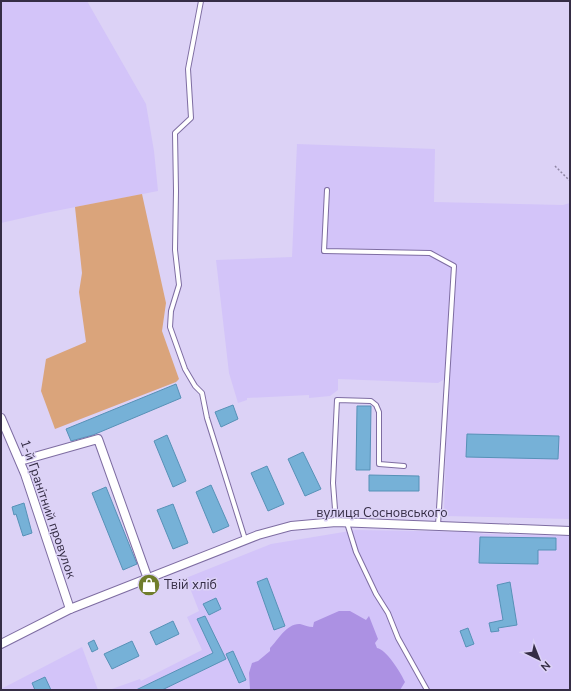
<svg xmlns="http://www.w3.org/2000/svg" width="571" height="691" viewBox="0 0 571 691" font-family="'Nunito Sans',sans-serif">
<rect width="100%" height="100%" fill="#dcd2f6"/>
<g fill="#d3c4f9">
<polygon points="1,1 87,1 146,104 154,151 158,191 45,213 1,223"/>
<polygon points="297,144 435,149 434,202 563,205 570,203 570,519 446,516 444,512 448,377 438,383 338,379 338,390 330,396 309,398 309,395 247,398 247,400 238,403 229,373 216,260 292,257"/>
<polygon points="356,530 475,532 484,534 570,536 570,690 109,690 140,679 141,681 202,650 187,617 199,611 186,578 271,544"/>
<polygon points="82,647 98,690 1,690 1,689"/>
</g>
<polygon fill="#daa47b" points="142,194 166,303 162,331 179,379 176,382 55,429 41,391 46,359 86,342 79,292 82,273 75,207"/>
<path fill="#ac91e3" d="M 339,611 L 350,611 L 366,620 L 369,616 L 378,639 L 375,643 L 377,648 C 386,649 401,673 405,682 L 400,690 L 250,690 L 249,673 L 252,663 L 258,661 L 270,651 L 270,648 C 278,640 287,623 300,624 C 305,625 308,627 313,627 L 314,622 Z"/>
<g fill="#76b1d7" stroke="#5791b7">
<polygon points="176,384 181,398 93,435 71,441 66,429"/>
<polygon points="233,405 238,419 221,427 215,412"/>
<polygon points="357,406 371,406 370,470 356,470"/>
<polygon points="467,434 559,436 558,459 466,457"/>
<polygon points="167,435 186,481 173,487 154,441"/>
<polygon points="303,452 321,489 305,496 288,459"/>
<polygon points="267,466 284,504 268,511 251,473"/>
<polygon points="369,475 419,476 419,491 369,491"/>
<polygon points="211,485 229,526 213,533 196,492"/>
<polygon points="106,487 137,564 123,570 92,493"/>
<polygon points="24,503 32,533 23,536 16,514 14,515 12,507"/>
<polygon points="173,504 188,543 173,549 157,510"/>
<polygon points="480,537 556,538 556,550 538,550 538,564 479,563"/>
<polygon points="267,578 285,626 274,630 257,582"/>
<polygon points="510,582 517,625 498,628 499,631 491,632 489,623 503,620 497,585"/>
<polygon points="216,598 221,609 209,615 203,604"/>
<polygon points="205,616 226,659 162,690 136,690 213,653 197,619"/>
<polygon points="173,621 179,634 156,645 150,632"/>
<polygon points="468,628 474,644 466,647 460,631"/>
<polygon points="94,640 98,649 92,652 88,643"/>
<polygon points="132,641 139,656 112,669 104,654"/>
<polygon points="233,651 246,680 239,683 226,654"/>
<polygon points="45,677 51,690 35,690 32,683"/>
</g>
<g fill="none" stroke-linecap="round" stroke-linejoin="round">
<g stroke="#7e6da2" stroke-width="6">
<g id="service">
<polyline points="201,1 188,69 191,118 175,133 176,191 175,250 179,285 171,311 170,327 185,369 195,386 202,393 207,418 245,539"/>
<polyline points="327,190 324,251 430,253 454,266 438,525"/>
<polyline points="336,522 333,483 337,400 371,401 376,405 379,412 379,464 404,466"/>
<polyline points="347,523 356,552 376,594 388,613 398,638 427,690"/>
</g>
</g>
<g stroke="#7e6da2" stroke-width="10">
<g id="minor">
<polyline points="1,418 25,474 70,609"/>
<polyline points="20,461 98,439 148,579"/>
<polyline points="1,644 70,609 258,535 291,526 336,522 570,531"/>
</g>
</g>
<polyline stroke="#8e85a3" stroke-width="1.5" stroke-dasharray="2 2" stroke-linecap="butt" points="555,166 570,181"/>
<use href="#service" stroke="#fff" stroke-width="4"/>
<use href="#minor" stroke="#fff" stroke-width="8"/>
</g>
<defs>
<g id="shop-disc" transform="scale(1.15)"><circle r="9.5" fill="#6f7d2b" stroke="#dcd2f6"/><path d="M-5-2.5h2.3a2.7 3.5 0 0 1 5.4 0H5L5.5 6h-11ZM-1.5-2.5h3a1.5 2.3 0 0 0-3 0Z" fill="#fff"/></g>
</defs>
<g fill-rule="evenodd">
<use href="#shop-disc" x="149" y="585"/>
</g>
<g text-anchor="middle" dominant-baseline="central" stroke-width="3" stroke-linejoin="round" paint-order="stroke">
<g font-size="13" fill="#352d45" stroke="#dcd2f6">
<text transform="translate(48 509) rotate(71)">1-й Гранітний провулок</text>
<text x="382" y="513">вулиця Сосновського</text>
</g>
<g font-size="13" fill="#352d45" stroke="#dcd2f6" text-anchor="start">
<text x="164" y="585">Твій хліб</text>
</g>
</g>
<rect width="571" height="691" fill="none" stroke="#352d45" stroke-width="4"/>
<g transform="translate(539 659) rotate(137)" stroke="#dcd2f6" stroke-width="3" paint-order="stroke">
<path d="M0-3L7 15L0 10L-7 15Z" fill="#352d45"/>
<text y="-6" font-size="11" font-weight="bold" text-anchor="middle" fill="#352d45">N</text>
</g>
</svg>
